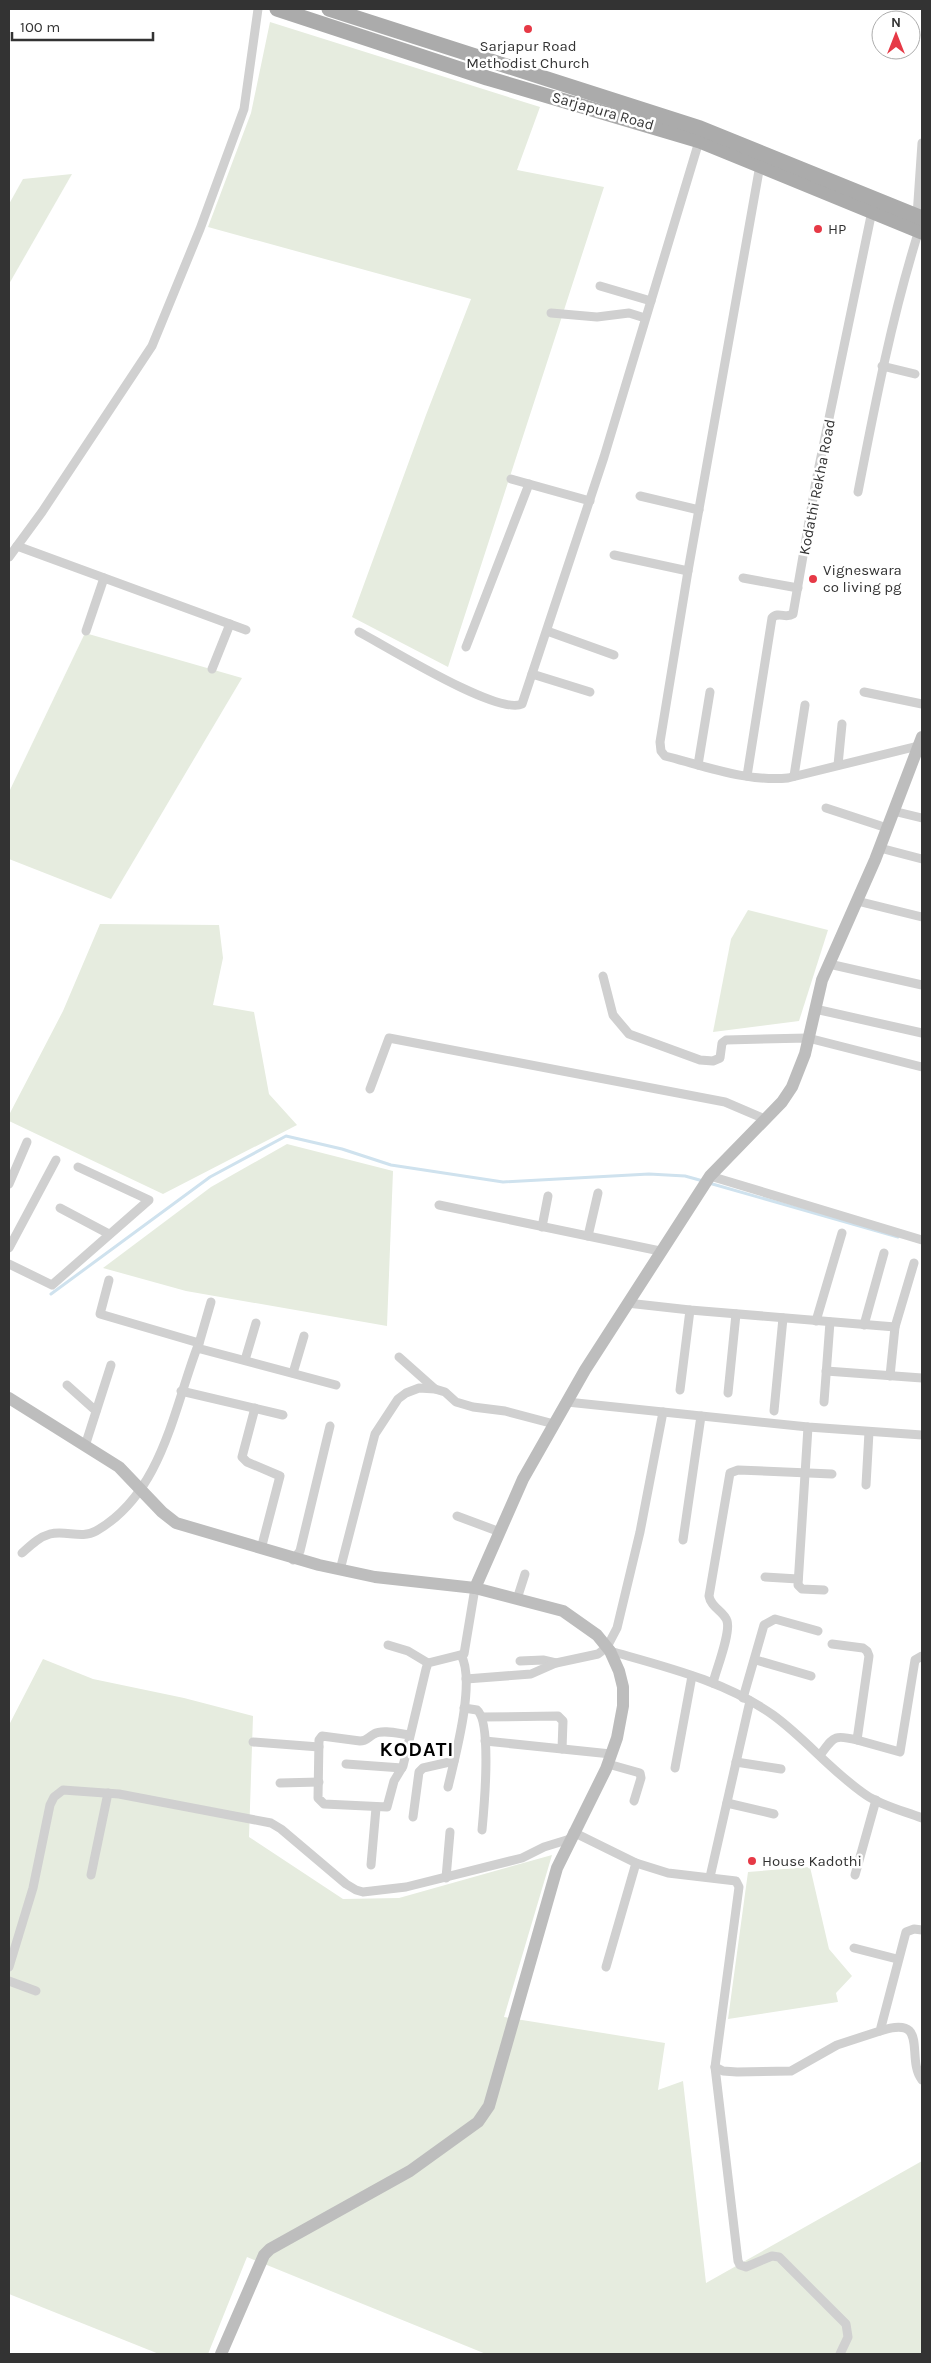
<svg xmlns="http://www.w3.org/2000/svg" width="931" height="2363" viewBox="0 0 931 2363" font-family="Karla,sans-serif">
<rect width="100%" height="100%" fill="#fff"/>
<g fill="#e6ecdf">
<polygon points="270,22 540,107 517,170 604,187 448,667 352,617 426,415 471,299 208,227 251,113"/>
<polygon points="72,174 9,284 9,204 23,179"/>
<polygon points="85,633 242,678 111,899 9,859 9,792"/>
<polygon points="748,910 828,930 799,1021 713,1032 731,939"/>
<polygon points="100,924 219,925 223,958 213,1005 254,1012 269,1094 297,1125 163,1194 9,1121 9,1115 63,1011"/>
<polygon points="287,1144 393,1171 387,1326 186,1291 103,1268 211,1187"/>
<polygon points="43,1659 93,1679 184,1698 253,1716 249,1837 343,1899 399,1898 552,1855 504,2017 665,2043 658,2090 683,2081 706,2283 922,2161 922,2354 486,2354 247,2257 208,2354 159,2354 9,2294 9,1725"/>
<polygon points="810,1867 829,1949 852,1976 836,1993 838,2002 728,2019 748,1872"/>
</g>
<g fill="none" stroke-linecap="round" stroke-linejoin="round">
<g stroke="#cfe2ee" stroke-width="3">
<polyline points="709,1183 898,1237"/>
<polyline points="51,1294 210,1177 286,1136 342,1149 391,1165 503,1182 649,1174 685,1176 703,1181"/>
</g>
<g stroke="#d0d0d0" stroke-width="9">
<path d="M 760,165 L 688,571 L 660,742 L 661,751 L 665,756 C 705,766 747,782 788,778 L 918,746 L 922,747"/>
<polyline points="917,216 922,143"/>
<polyline points="600,286 651,301"/>
<polyline points="551,313 597,317 629,313 645,318"/>
<polyline points="882,366 915,374"/>
<polyline points="511,479 590,501"/>
<path d="M 858,492 C 875,404 892,316 919,230"/>
<polyline points="640,496 699,510"/>
<polyline points="17,546 246,630"/>
<polyline points="614,555 688,571"/>
<polyline points="9,557 42,512 152,346 200,229 244,109 258,9"/>
<polyline points="743,578 798,588"/>
<polyline points="86,631 104,578"/>
<polyline points="547,631 614,655"/>
<path d="M 359,632 C 386,646 498,716 522,704 L 604,457 L 700,138"/>
<polyline points="466,647 529,484"/>
<polyline points="212,669 230,624"/>
<polyline points="532,674 590,692"/>
<polyline points="864,692 922,704"/>
<polyline points="698,765 710,692"/>
<polyline points="838,765 842,724"/>
<path d="M 747,776 L 772,618 C 778,611 786,619 793,614 L 816,481 L 872,211"/>
<polyline points="794,776 805,705"/>
<polyline points="826,808 887,828"/>
<polyline points="893,811 922,818"/>
<polyline points="880,848 922,859"/>
<polyline points="857,901 922,917"/>
<polyline points="829,964 922,985"/>
<polyline points="603,976 613,1015 629,1034 700,1060 713,1061 720,1058 722,1043 726,1040 808,1038 922,1067"/>
<polyline points="815,1009 922,1033"/>
<polyline points="370,1089 389,1038 725,1102 765,1119"/>
<polyline points="710,1176 922,1240"/>
<polyline points="9,1184 27,1142"/>
<polyline points="439,1205 660,1251"/>
<polyline points="60,1208 109,1234"/>
<polyline points="542,1227 548,1196"/>
<polyline points="588,1236 598,1193"/>
<polyline points="9,1248 56,1160"/>
<polyline points="9,1264 52,1285 149,1200 78,1167"/>
<polyline points="109,1280 100,1314 199,1343"/>
<polyline points="627,1303 690,1310 895,1327 914,1263"/>
<polyline points="816,1321 842,1233"/>
<polyline points="864,1325 884,1253"/>
<polyline points="198,1347 211,1302"/>
<polyline points="399,1357 435,1389"/>
<polyline points="245,1360 256,1323"/>
<polyline points="826,1371 922,1378"/>
<polyline points="293,1373 304,1336"/>
<polyline points="890,1376 895,1327"/>
<polyline points="67,1385 96,1411"/>
<polyline points="680,1390 690,1310"/>
<polyline points="181,1391 283,1415"/>
<polyline points="728,1393 736,1314"/>
<polyline points="567,1402 808,1427 922,1435"/>
<polyline points="824,1402 830,1322"/>
<polyline points="255,1408 242,1457 247,1462 280,1476 261,1549"/>
<polyline points="774,1411 783,1318"/>
<polyline points="808,1427 798,1585 802,1589 824,1590"/>
<polyline points="85,1446 111,1365"/>
<polyline points="866,1485 869,1432"/>
<polyline points="457,1516 500,1532"/>
<polyline points="683,1540 701,1416"/>
<path d="M 22,1553 C 31,1545 39,1537 50,1534 C 65,1530 82,1539 96,1531 C 161,1494 173,1412 197,1348 L 336,1385"/>
<polyline points="293,1560 300,1551 330,1426"/>
<polyline points="340,1570 375,1434 398,1399 406,1393 419,1388 435,1389 445,1392 456,1402 473,1407 505,1411 554,1424"/>
<polyline points="765,1577 798,1579"/>
<polyline points="517,1599 525,1574"/>
<polyline points="388,1645 408,1651 428,1663"/>
<path d="M 610,1651 C 666,1667 725,1681 773,1715 C 806,1739 832,1772 866,1795 C 882,1806 904,1811 922,1818"/>
<polyline points="756,1660 811,1676"/>
<polyline points="520,1661 543,1660 556,1663"/>
<polyline points="466,1679 531,1674 556,1663 598,1654 607,1647 617,1628 640,1532 663,1412"/>
<path d="M 713,1683 C 716,1670 731,1633 727,1621 C 724,1611 711,1608 709,1596 L 730,1473 L 738,1470 L 832,1474"/>
<polyline points="743,1698 764,1625 775,1619 818,1631"/>
<path d="M 464,1708 L 477,1710 C 492,1722 484,1809 482,1830"/>
<polyline points="482,1717 558,1716 563,1721 562,1749"/>
<path d="M 410,1735 C 400,1734 383,1729 374,1734 C 368,1737 367,1741 360,1741 L 322,1736 L 319,1740 L 318,1798 L 324,1804 L 387,1807 L 394,1781 L 403,1766 L 426,1669 L 428,1663 L 464,1654 L 475,1588"/>
<polyline points="857,1740 900,1752 915,1660 922,1656"/>
<polyline points="485,1741 611,1754"/>
<polyline points="253,1742 319,1747"/>
<path d="M 820,1755 C 834,1737 833,1734 857,1740 L 869,1656 L 867,1651 L 863,1648 L 832,1644"/>
<polyline points="736,1762 781,1769"/>
<polyline points="346,1764 402,1768"/>
<polyline points="608,1764 640,1773 641,1778 634,1801"/>
<polyline points="675,1768 692,1676"/>
<polyline points="280,1783 319,1782"/>
<path d="M 448,1787 C 455,1757 476,1681 461,1655"/>
<polyline points="727,1803 774,1814"/>
<polyline points="413,1817 419,1772 423,1768 454,1761"/>
<polyline points="573,1832 636,1863 668,1873 736,1881 739,1887 715,2067 738,2261 740,2265 746,2267 772,2256 779,2257 846,2324 848,2337 840,2354"/>
<polyline points="371,1865 376,1808"/>
<polyline points="91,1875 108,1793"/>
<polyline points="855,1875 876,1800"/>
<polyline points="710,1877 750,1701"/>
<polyline points="446,1878 450,1832"/>
<polyline points="854,1948 897,1959"/>
<polyline points="9,1967 33,1888 50,1805 54,1797 63,1790 119,1794 271,1823 281,1829 346,1884 356,1890 363,1892 406,1887 522,1858 544,1847 570,1839"/>
<polyline points="606,1967 636,1863"/>
<polyline points="9,1981 36,1991"/>
<path d="M 880,2031 C 931,2014 905,2058 922,2080"/>
<polyline points="715,2067 723,2071 737,2072 791,2071 837,2045 880,2031 906,1932 914,1929 922,1930"/>
</g>
<g stroke="#bdbdbd" stroke-width="12">
<polyline points="9,1398 119,1467 162,1512 176,1523 319,1565 375,1577 475,1588"/>
<polyline points="221,2354 264,2255 270,2249 410,2171 478,2122 489,2106 557,1868 606,1769 617,1738 623,1706 623,1687 619,1671 610,1651 597,1635 563,1611 475,1588 523,1479 585,1370 710,1176 782,1102 792,1087 805,1054 822,980 875,860 922,737"/>
</g>
<g stroke="#ababab" stroke-width="15">
<polyline points="277,9 487,78 700,141 922,232"/>
<polyline points="329,9 700,128 922,218"/>
</g>
</g>
<g fill="#e63946" stroke="#fff" stroke-width="2">
<circle cx="528" cy="29" r="5"/>
<circle cx="818" cy="229" r="5"/>
<circle cx="813" cy="579" r="5"/>
<circle cx="752" cy="1861" r="5"/>
</g>
<g text-anchor="middle" dominant-baseline="central" stroke-width="5" stroke-linejoin="round" paint-order="stroke">
<g font-size="15" fill="#333" stroke="#fff" text-anchor="start">
<text x="528" y="46" text-anchor="middle">Sarjapur Road<tspan x="528" dy="17">Methodist Church</tspan></text>
<text x="828" y="229">HP</text>
<text x="823" y="570">Vigneswara<tspan x="823" dy="17">co living pg</tspan></text>
<text x="762" y="1861">House Kadothi</text>
</g>
<g font-size="15" fill="#333" stroke="#fff">
<text transform="translate(603 111) rotate(16)">Sarjapura Road</text>
<text transform="translate(817 487) rotate(-79)">Kodathi Rekha Road</text>
</g>
<g font-size="20" font-weight="bold" letter-spacing="1" fill="#000" stroke="#fff">
<text x="417" y="1749">KODATI</text>
</g>
</g>
<rect width="931" height="2363" fill="none" stroke="#333333" stroke-width="20"/>
<g transform="translate(896 35)"><circle r="24" fill="#ffffff" stroke="#adadad"/>
<path d="M0-4L9 19L0 12L-9 19Z" fill="#e63946"/>
<text y="-8" font-size="14" font-weight="bold" text-anchor="middle" fill="#333333">N</text>
</g>
<path d="M12 32v8h141v-8" fill="none" stroke="#333333" stroke-width="2.5"/>
<text x="20" y="32" font-size="15" fill="#333333" stroke="#ffffff" stroke-width="4" paint-order="stroke">100 m</text>
</svg>
